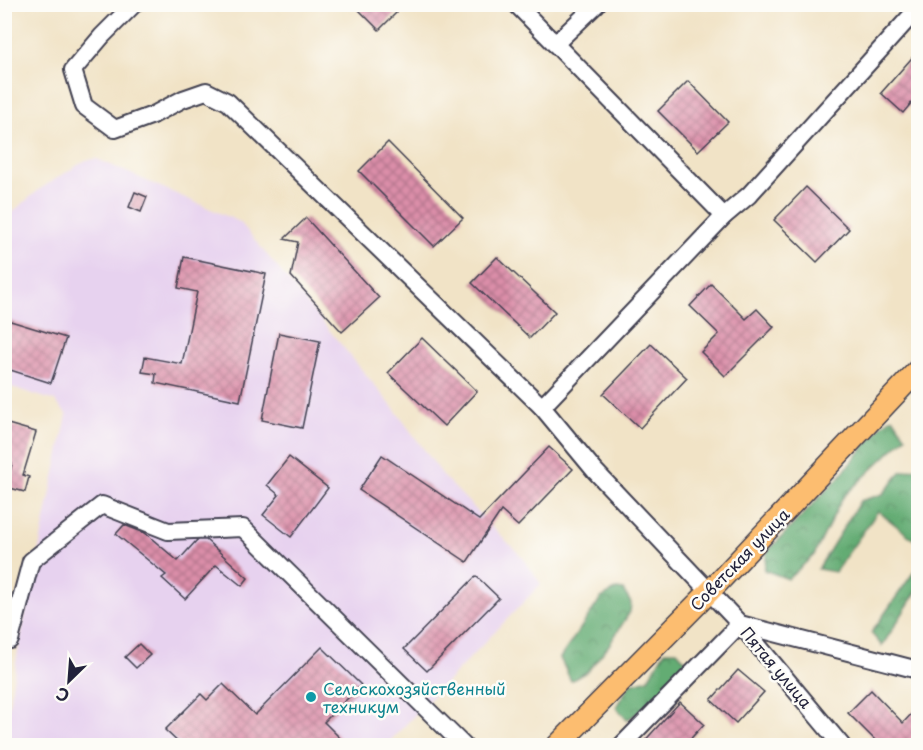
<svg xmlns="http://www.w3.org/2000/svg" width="923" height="750" viewBox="0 0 923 750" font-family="'Playpen Sans',sans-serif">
<defs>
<pattern id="forest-crowns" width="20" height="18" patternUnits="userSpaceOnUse" patternTransform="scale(1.5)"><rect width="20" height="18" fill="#64ac73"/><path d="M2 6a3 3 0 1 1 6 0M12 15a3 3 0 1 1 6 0" fill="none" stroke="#528c60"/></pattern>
<pattern id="building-cross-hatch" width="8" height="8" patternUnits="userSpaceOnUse" patternTransform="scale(1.5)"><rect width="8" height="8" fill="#db8ea9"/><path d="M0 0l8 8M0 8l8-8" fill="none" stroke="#b1748b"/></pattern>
</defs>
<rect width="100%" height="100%" fill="#fdfcf7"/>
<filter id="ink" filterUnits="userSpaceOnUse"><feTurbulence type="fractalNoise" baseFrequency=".0167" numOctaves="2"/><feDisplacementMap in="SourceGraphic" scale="12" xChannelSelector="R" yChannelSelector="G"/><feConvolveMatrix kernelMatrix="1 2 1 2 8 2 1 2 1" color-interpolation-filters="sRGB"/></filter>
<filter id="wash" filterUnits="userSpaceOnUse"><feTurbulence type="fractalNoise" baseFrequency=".008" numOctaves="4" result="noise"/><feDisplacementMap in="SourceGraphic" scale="24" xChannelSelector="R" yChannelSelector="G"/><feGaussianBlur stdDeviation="1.35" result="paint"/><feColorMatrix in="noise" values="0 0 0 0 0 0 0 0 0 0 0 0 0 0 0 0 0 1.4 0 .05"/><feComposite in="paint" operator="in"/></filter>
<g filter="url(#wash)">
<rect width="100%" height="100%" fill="#f1e3c6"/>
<polygon fill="#e7d2ef" points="97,159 240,222 395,410 445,478 524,559 541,584 386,745 5,745 5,730 20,639 67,415 55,401 5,385 4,219 40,189 86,160"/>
<g fill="url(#forest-crowns)" stroke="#436757" stroke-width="1.5">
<polygon points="893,417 906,437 843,497 814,555 788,579 764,570 767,552 840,476 883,424"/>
<polygon points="916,468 918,469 918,543 878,511 835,572 818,569 860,501 883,494 901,472"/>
<polygon points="918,566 918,589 882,646 871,633"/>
<polygon points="617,589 623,590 631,603 630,612 609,645 588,671 571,681 560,658 601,598"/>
<path d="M 665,651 L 677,651 L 687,662 C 673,689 652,704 627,720 L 616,707 L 630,684 L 648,679 Z"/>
</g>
<g id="blocks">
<g fill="url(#building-cross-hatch)">
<polygon points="353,4 405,4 379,30"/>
<polygon points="918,51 918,95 903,113 881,93"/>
<polygon points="688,81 728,122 698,151 658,111"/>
<polygon points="388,142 463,218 434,246 359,171"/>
<polygon points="806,187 849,229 817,262 774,220"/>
<polygon points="135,192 147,197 141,212 129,207"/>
<polygon points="306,218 379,298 342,332 291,276 298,242 284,239"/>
<polygon points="184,257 266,274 240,401 155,383 156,374 142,372 145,357 182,364 197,292 178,288"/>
<polygon points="497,257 555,312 530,338 472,283"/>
<polygon points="711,284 746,319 757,309 774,327 725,376 701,352 719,334 690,306"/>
<polygon points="4,319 66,338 51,383 4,368"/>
<polygon points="279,333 320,341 302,428 262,420"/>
<polygon points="422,338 477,391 444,426 388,373"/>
<polygon points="651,344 687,378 640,428 603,394"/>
<polygon points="8,424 36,432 23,475 29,477 25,492 6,487 12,464 4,462 4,435"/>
<polygon points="549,447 573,469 518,526 501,511 467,562 359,490 382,455 479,520"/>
<polygon points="289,457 328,488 291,537 263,515 279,495 267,485"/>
<polygon points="124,525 145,533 178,561 197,540 206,540 248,578 242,586 216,565 185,599 162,578 166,575 116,534"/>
<polygon points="476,576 499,598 427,671 404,649"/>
<polygon points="139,644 150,655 136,668 125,657"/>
<polygon points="322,647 361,685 324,722 348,746 182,746 165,730 201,694 207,700 223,684 255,715"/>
<polygon points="738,670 764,692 736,723 711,700"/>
<polygon points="871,690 903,723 918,707 918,742 915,746 881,746 848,713"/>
<polygon points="680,702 704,724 684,746 640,746"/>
</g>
</g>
</g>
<g filter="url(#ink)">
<use href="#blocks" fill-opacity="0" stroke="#413f50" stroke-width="1.5"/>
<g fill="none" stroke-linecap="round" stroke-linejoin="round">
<g stroke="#413f50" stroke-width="20">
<g id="minor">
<polyline points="134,4 102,36 73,70 84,106 115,129 153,115 183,99 206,91 228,102 542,407 595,471 740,624 842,746"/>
<polyline points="516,4 724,216"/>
<polyline points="555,44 597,4"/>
<polyline points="542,407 724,216 749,195 918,8"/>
<polyline points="10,640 31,561 102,505 168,531 243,528 464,746"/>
<polyline points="621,746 740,624 918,670"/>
</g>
</g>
<g stroke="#413f50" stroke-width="24">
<polyline id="major" points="557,746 710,591 918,370"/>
</g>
<use href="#minor" stroke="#fff" stroke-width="16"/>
<use href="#major" stroke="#fcbd6f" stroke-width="21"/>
</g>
</g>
<circle fill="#0f9aa8" stroke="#fdfcf7" stroke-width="2" cx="311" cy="697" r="6"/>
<g text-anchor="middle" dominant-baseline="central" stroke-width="5" stroke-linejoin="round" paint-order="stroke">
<g font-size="16" fill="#22223b" stroke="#fdfcf7">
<text transform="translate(739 559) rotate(-46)">Советская улица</text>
<text transform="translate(777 667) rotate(50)">Пятая улица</text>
</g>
<g font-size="16" fill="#0d838f" stroke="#fdfcf7" text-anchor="start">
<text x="323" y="688">Сельскохозяйственный<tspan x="323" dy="18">техникум</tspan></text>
</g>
</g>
<rect width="923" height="750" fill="none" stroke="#fdfcf7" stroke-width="24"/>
<g transform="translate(69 681) rotate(205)" stroke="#fdfcf7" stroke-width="4.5" paint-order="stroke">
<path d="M0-4.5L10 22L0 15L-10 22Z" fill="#22223b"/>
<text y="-9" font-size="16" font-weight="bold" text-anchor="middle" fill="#22223b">С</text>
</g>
</svg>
